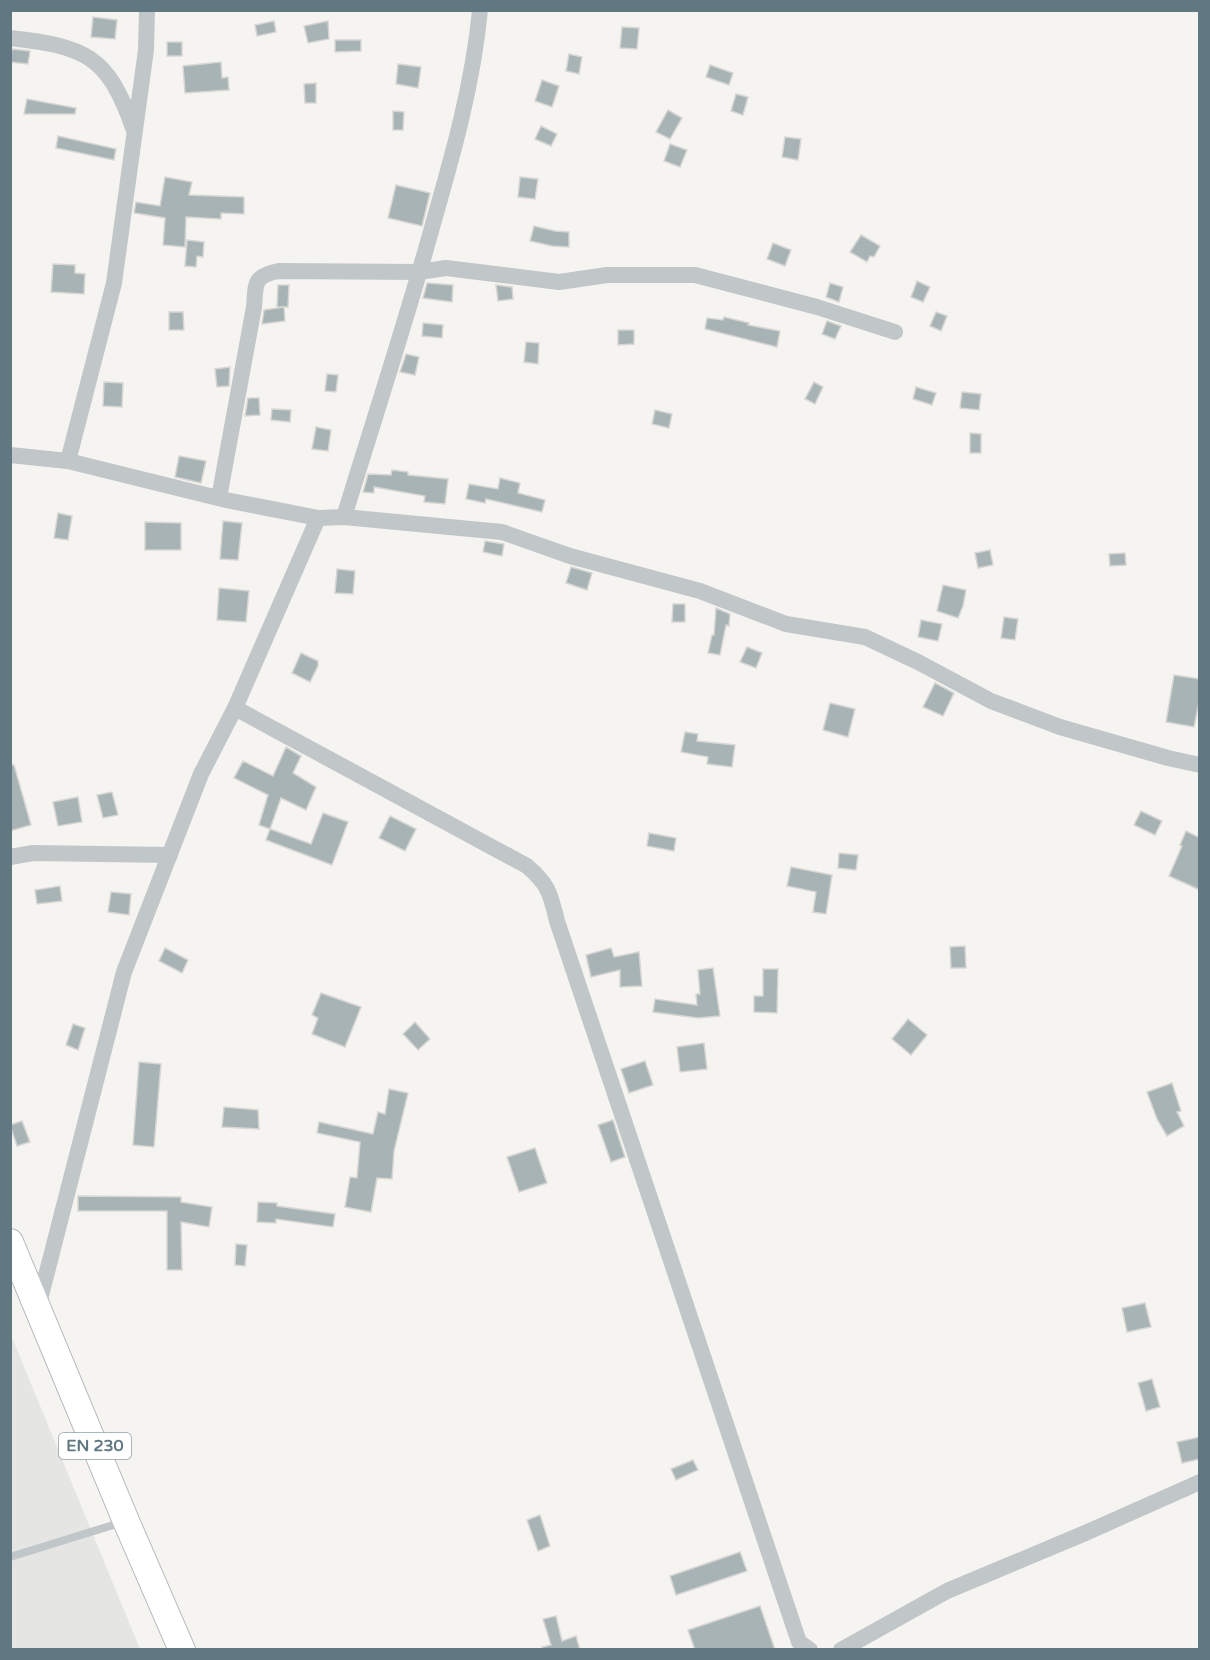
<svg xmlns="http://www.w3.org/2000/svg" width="1210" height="1660" viewBox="0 0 1210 1660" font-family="'Varela Round',sans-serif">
<rect width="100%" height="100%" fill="#f5f4f0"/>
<polygon fill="#e5e6e4" points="11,1335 140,1649 11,1649"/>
<g fill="#a8b3b6" stroke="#d6d6d3" stroke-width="1.5">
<polygon points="93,17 117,20 115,39 91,37"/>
<polygon points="274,21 276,32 257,36 255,25"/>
<polygon points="328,21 329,39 308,43 304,26"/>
<polygon points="622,27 639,28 637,49 620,48"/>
<polygon points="335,40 361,40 361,51 335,52"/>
<rect x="167" y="42" width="15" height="14"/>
<polygon points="12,49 30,51 28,64 10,62"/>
<polygon points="569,54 582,57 579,74 566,71"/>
<polygon points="221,62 222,78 228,77 229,90 185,93 183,66"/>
<polygon points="398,64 421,67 418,88 396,84"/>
<polygon points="710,65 733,73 729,85 706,77"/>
<polygon points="542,80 559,86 552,107 535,101"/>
<polygon points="316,83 316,103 305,103 304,84"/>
<polygon points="736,94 748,97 743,115 731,111"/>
<polygon points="27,99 76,108 75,114 24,114"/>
<polygon points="668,110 682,118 670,139 656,132"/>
<polygon points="393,111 404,112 403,130 393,130"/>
<polygon points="541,126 557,134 551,146 535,139"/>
<polygon points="58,136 116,149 114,160 56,148"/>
<polygon points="785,137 801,139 798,160 782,157"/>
<polygon points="670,144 687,150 680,167 664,161"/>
<polygon points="165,177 192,182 189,195 244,197 244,214 221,213 221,219 186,217 185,247 163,245 165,218 134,213 136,202 160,206"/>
<polygon points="520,177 538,179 535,199 518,197"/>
<polygon points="396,185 430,193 422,226 388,218"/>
<polygon points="534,226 555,231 569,232 569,247 552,246 530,241"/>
<polygon points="861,235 880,246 874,257 870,256 867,262 850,252"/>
<polygon points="187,240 204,242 203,257 197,256 196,267 185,266"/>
<polygon points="773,243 791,250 785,266 767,259"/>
<polygon points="53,264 75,265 75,273 85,274 84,294 51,292"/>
<polygon points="917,281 930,287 923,302 911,297"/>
<polygon points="427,283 453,285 452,302 423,298"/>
<polygon points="830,283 843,287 839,302 826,297"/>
<polygon points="278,285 289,285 288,307 277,307"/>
<polygon points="496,285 512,287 513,299 498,301"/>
<polygon points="284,307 285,321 262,324 264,310"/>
<polygon points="169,312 183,312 184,330 169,330"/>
<polygon points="936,312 947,316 941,331 930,326"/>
<polygon points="724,317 749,323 748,325 780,331 777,347 705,329 707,318 723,320"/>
<polygon points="827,321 841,326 835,339 822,334"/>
<polygon points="423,323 443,325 442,338 422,336"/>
<polygon points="618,330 634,330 634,344 618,345"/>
<polygon points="526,342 539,343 538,364 524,362"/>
<polygon points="406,354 419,357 415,375 400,372"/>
<polygon points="230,367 229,386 217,387 215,369"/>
<polygon points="327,374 338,375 336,392 325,391"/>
<polygon points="104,382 123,383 122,407 103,406"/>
<polygon points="814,382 823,387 815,404 805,399"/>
<polygon points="916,387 936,393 932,405 913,399"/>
<polygon points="962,392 981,394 979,410 960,408"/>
<polygon points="248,398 259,398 260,415 245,416"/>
<polygon points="272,409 291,410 290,422 271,420"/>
<polygon points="655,410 672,414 669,428 652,424"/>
<polygon points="316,427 331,430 328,451 312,449"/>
<polygon points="970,433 981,434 981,453 970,453"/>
<polygon points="179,456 206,461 201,483 175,477"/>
<polygon points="392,470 408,472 408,475 448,479 445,504 424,502 425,496 374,487 374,493 363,492 368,474 391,475"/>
<polygon points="500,478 520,483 518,493 545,500 542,512 486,499 485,503 466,499 469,484 498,489"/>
<polygon points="58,513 72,516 68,540 54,538"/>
<polygon points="223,521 242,523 238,560 220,559"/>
<polygon points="145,522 181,523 181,550 145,550"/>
<polygon points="485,541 504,544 502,556 483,552"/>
<polygon points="990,550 993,565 978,568 975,553"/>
<polygon points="1125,553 1126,565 1110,566 1109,554"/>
<polygon points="571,567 592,573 587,590 566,583"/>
<polygon points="337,569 355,571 353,594 335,593"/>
<polygon points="943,585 966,590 963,606 958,618 937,611"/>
<polygon points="219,588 249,591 246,622 217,620"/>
<polygon points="673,604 685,604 685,622 672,622"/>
<polygon points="716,608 730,614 729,626 726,625 720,655 708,653 712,635 714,635"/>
<polygon points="1004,617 1018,619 1015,640 1001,638"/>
<polygon points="921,620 942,624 938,641 918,637"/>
<polygon points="747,647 762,653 756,668 740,662"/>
<polygon points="301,653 318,661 318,666 310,682 292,673"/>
<polygon points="1174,675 1200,679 1200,697 1194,727 1166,722"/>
<polygon points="935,683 954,693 943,716 923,707"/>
<polygon points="830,703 855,709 848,737 823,730"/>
<polygon points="685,732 698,734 697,741 735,745 732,767 707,764 708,757 681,752"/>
<polygon points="286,747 301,756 293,773 316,787 306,810 281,798 270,829 259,825 268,795 234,778 243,761 273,776"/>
<polygon points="10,765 14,765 31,825 10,831"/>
<polygon points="112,792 118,815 103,818 97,795"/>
<polygon points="78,797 82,822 58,826 53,802"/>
<polygon points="1141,811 1162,821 1155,835 1134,825"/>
<polygon points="323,813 348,822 332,865 266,840 270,829 311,844"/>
<polygon points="390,816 416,829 405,851 379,838"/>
<polygon points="1186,831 1200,838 1200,890 1169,876 1182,846 1180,845"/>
<polygon points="649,833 676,838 674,851 647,846"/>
<polygon points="839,853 858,855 856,870 838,868"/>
<polygon points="791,867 832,875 826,914 813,912 816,892 787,886"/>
<polygon points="60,886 62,901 37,904 35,890"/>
<polygon points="111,892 131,894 129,915 108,912"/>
<polygon points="965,946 966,968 951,968 950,947"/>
<polygon points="165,948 188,960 182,973 159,961"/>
<polygon points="611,948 614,957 639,952 642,986 620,987 620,970 591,977 586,955"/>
<polygon points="713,968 720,1016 698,1018 653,1012 655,999 697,1005 696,994 700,994 698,970"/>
<polygon points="763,969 778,969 777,1013 754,1012 754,996 763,996"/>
<polygon points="321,993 361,1007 345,1047 312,1034 318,1018 312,1015"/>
<polygon points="908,1019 927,1035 911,1055 892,1039"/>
<polygon points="415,1022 430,1039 418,1050 403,1034"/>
<polygon points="73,1024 85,1028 78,1050 66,1045"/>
<polygon points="704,1043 707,1069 680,1072 677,1047"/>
<polygon points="645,1061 653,1085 629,1093 621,1069"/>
<polygon points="139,1062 161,1064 154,1147 133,1145"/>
<polygon points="1172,1083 1181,1111 1177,1112 1184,1126 1167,1136 1157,1119 1147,1092"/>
<polygon points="389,1089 408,1093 394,1151 392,1179 377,1178 371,1212 345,1207 350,1177 357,1178 360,1142 317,1133 319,1122 373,1134 378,1112 385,1114"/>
<polygon points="224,1107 258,1110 259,1129 222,1127"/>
<polygon points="613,1120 625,1157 611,1162 598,1125"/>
<polygon points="22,1121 30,1142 17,1146 10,1125"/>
<polygon points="535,1148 547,1183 519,1192 507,1157"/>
<polygon points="78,1196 181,1197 181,1202 212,1207 209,1227 181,1222 182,1270 167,1270 167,1211 78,1211"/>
<polygon points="258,1202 277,1203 277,1206 335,1214 333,1227 276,1219 276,1223 257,1222"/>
<polygon points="236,1244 247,1245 245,1266 235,1265"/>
<polygon points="1145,1303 1151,1327 1127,1332 1122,1308"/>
<polygon points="1152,1379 1160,1407 1146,1411 1138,1383"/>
<polygon points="1200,1437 1200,1459 1182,1463 1177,1442"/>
<polygon points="693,1460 698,1470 676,1480 671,1469"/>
<polygon points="540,1515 550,1546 538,1551 527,1520"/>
<polygon points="740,1552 747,1571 676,1595 670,1576"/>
<polygon points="760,1606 775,1650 695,1650 688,1630"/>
<polygon points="556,1616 562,1641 576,1636 580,1650 543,1650 542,1647 551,1645 543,1619"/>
</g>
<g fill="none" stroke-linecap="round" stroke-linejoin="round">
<g stroke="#b4b9bc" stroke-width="28">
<polyline id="primary" points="10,1242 126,1521 182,1650"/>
</g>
<polyline stroke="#c1c6c8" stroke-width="8" points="10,1557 123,1522"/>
<g stroke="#c1c6c8" stroke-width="16">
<path d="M 10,38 C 84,46 108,55 133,128"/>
<polyline points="10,455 68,461 226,500 318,518 344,517 502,532 570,556 700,591 786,624 865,637 918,662 991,701 1060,727 1168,758 1200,765"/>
<polyline points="68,461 114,283 146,50 147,10"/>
<path d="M 219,498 L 254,307 C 256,283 253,276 279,271 L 419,272 L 446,268 L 559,282 L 607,275 L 695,275 L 817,307 L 895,332"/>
<path d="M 344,517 C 374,419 406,322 433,224 C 453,154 473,84 480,10"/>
<path d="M 235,708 L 527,866 C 549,885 550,893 557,921 L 799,1642 L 810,1650"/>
<polyline points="10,857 33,853 170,855"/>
<polyline points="38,1307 124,972 201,774 235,708 318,518"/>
<polyline points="841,1650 947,1591 1083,1534 1200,1482"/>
</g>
<use href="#primary" stroke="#fff" stroke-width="26"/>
</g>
<g text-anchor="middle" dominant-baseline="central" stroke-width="6" stroke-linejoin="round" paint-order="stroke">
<rect fill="#fff" stroke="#90a0a8" stroke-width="1.5" x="59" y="1433" width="72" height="26" rx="4.5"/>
<g font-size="16" font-weight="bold" fill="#617883">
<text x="95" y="1446">EN 230</text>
</g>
</g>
<rect width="1210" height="1660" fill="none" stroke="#617883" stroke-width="24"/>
</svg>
